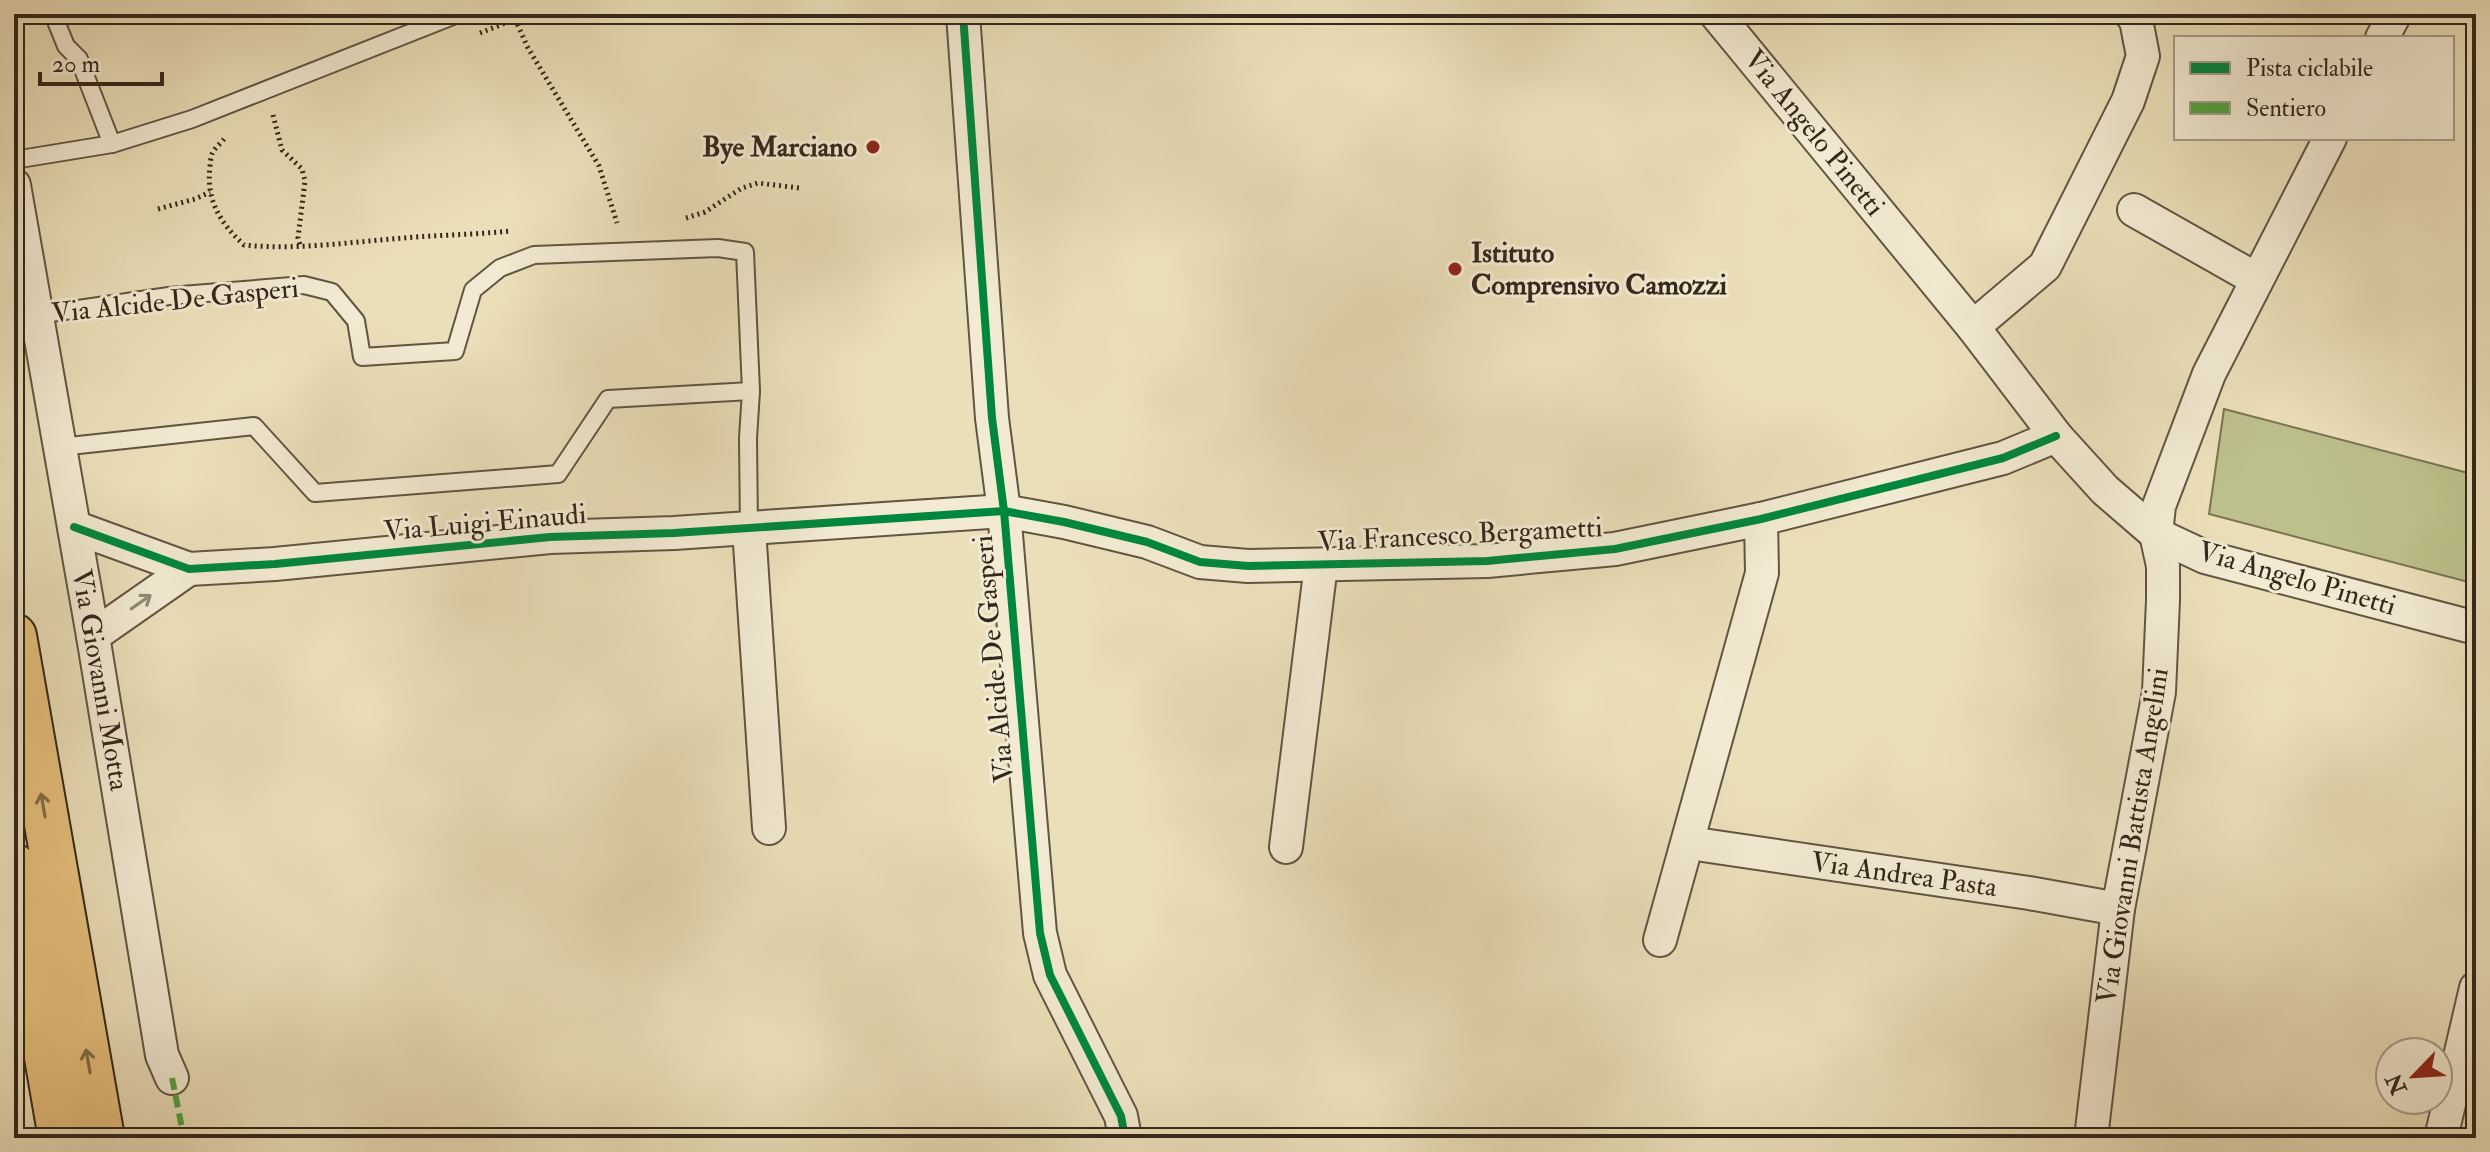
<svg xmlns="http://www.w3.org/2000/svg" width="2490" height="1152" viewBox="0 0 2490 1152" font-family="'IM FELL Double Pica',serif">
<rect width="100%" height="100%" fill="#ebdfb9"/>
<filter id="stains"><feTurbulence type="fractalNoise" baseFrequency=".0025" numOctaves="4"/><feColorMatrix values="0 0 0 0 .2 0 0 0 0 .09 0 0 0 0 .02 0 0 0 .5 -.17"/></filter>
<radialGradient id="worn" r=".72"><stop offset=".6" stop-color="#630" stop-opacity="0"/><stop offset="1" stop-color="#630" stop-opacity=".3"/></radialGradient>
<polygon fill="#bdc08b" stroke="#787454" stroke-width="2" points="2224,409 2476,475 2476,584 2209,514"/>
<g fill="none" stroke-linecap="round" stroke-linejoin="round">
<g stroke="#615543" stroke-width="20">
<g id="lane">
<polyline points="53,14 66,46 79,59 112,144"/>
<polyline points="14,160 112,144 192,119 458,14"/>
<polyline points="36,315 169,296 304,285 332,292 356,321 362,357 455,351 473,290 500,268 534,255 718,248 745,252 751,391 748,438 749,529"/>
<polyline points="60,447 254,426 315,493 558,474 608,399 751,391"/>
</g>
</g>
<g stroke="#615543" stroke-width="36">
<g id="street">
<polyline points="963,14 992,418 1004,511 1040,933 1050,975 1121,1116 1125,1138"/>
<polyline points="1716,14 1973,327 2056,436 2105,490 2156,534 2205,557 2476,628"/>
<polyline points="2382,38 2395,14"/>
<polyline points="14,185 93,636 162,1055 172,1078"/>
<polyline points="2134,210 2256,279"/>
<polyline points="1973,327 2045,266 2128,101 2143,56 2136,20 2131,14"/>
<polyline points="74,527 189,569 275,564 550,537 674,533 1004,511 1064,522 1147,542 1200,562 1248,566 1487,561 1615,549 1761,519 2003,458 2056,436"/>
<polyline points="749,529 769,828"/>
<polyline points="93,636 189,569"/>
<polyline points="1689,843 2029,893 2118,909"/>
<polyline points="1286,847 1321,565"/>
<polyline points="1660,940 1762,573 1761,519"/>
<polyline points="2091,1138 2118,909 2159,692 2163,600 2163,566 2156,534 2159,506 2209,374 2330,138"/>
<polyline points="2441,1138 2476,988"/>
</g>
</g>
<g stroke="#33271c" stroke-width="48">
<g id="highway">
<polyline points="14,636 102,1138"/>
<polyline points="14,866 61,1138"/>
</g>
</g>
<g stroke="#33271c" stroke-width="5" stroke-dasharray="2 4" stroke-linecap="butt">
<polyline points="515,19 528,48 599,166 617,223"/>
<polyline points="480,33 528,14"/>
<polyline points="273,115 282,150 302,169 305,181 298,238 301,248"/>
<path d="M 224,139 C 220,144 214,149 212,154 C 211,156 210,165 210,167 C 206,200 220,223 244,245 C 294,250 343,243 392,239 C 431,235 471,235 510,231"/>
<polyline points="158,209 195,199 210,192"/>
<polyline points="686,218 705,212 742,188 758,183 799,188"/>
</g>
<use href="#lane" stroke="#f2ead2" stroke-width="16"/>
<use href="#street" stroke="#f2ead2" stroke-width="32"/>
<use href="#highway" stroke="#e6c07c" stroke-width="44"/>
<polyline stroke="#52a341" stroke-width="6" stroke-dasharray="12 6" stroke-linecap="butt" points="172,1078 184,1138"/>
<g stroke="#f2ead2" stroke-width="13">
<g id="cycleway">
<polyline points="963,14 992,418 1004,511 1040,933 1050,975 1121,1116 1125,1138"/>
<polyline points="74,527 189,569 275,564 550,537 674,533 1004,511 1064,522 1147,542 1200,562 1248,566 1487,561 1615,549 1761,519 2003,458 2056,436"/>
</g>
</g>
<use href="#cycleway" stroke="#00873e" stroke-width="8"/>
</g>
<defs><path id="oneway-shaft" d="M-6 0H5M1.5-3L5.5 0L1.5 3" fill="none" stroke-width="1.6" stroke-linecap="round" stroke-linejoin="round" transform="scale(2)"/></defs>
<use stroke="#928877" href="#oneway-shaft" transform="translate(141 602) rotate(-35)"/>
<g stroke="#846c47">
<use href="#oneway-shaft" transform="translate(43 805) rotate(-100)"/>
<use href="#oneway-shaft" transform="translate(88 1061) rotate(-100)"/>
</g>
<g fill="#8f2418" stroke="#f2ead2" stroke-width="3">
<circle cx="873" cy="147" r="8"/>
<circle cx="1455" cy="269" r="8"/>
</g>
<g text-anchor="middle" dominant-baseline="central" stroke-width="6" stroke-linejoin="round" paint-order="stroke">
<g font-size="28" fill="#33271c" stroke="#f2ead2">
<text transform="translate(1814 133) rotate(51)">Via Angelo Pinetti</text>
<text transform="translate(175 301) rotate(-6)">Via Alcide De Gasperi</text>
<text transform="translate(485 523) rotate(-5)">Via Luigi Einaudi</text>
<text transform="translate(1460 535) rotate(-3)">Via Francesco Bergametti</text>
<text transform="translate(2297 579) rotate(16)">Via Angelo Pinetti</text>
<text transform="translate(994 659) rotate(-95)">Via Alcide De Gasperi</text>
<text transform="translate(100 680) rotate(80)">Via Giovanni Motta</text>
<text transform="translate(2133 836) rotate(-81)">Via Giovanni Battista Angelini</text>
<text transform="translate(1904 875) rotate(8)">Via Andrea Pasta</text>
</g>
<g font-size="28" font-weight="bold" fill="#33271c" stroke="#f2ead2" text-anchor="end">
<text x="857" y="147">Bye Marciano</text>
<text x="1471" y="253" text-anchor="start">Istituto<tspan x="1471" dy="32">Comprensivo Camozzi</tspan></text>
</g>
</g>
<rect width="2490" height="1152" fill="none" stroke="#ebdfb9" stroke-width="48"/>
<rect x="16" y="16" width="2458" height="1120" fill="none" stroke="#33271c" stroke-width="4"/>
<rect x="24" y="24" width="2442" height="1104" fill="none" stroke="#33271c" stroke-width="2"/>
<rect x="2174" y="36" width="280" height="104" fill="#f2ead2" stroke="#a69c89" stroke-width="2"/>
<rect x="2190" y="62" width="40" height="12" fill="#00873e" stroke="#a69c89" stroke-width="2"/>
<text x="2246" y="76" font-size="24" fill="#33271c">Pista ciclabile</text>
<rect x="2190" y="102" width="40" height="12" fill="#52a341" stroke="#a69c89" stroke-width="2"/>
<text x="2246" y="116" font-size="24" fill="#33271c">Sentiero</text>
<g transform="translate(2414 1076) rotate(245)"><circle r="38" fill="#f2ead2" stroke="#a69c89" stroke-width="2"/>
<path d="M0-6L14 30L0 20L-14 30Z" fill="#8f2418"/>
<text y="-12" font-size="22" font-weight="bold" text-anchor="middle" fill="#33271c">N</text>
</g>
<path d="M40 72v12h122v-12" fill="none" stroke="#33271c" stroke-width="4"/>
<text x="52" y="72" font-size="24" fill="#33271c" stroke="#f2ead2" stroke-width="6" paint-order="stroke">20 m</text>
<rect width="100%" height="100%" filter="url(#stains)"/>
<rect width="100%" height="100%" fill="url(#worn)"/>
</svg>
